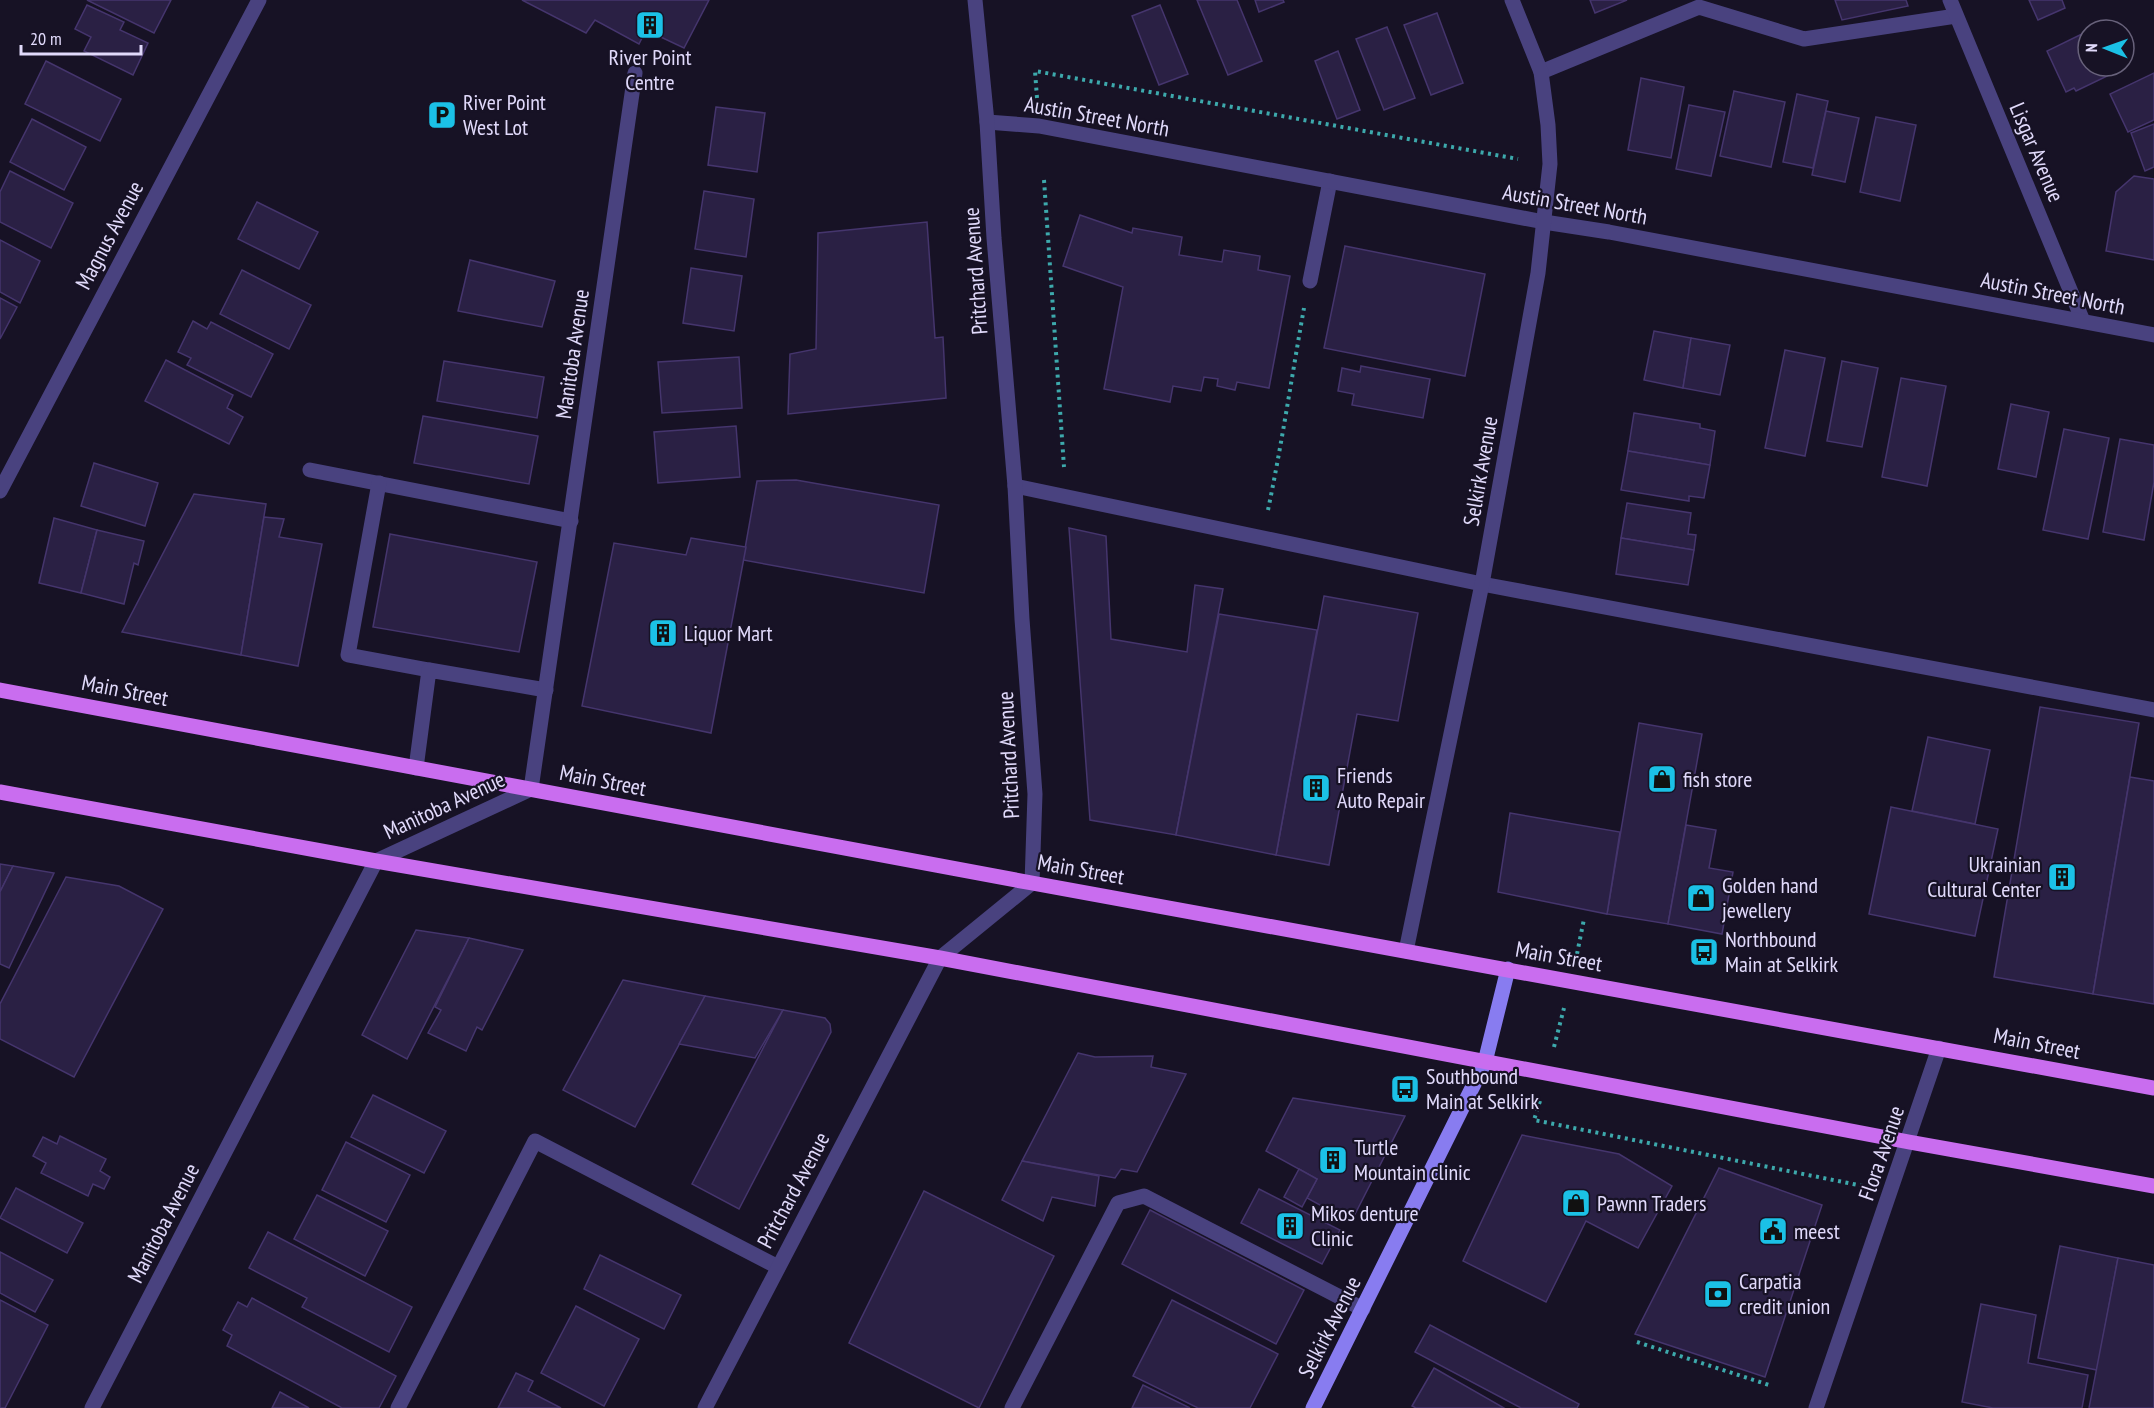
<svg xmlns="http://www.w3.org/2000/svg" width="2154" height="1408" viewBox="0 0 2154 1408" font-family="'PT Sans Narrow',sans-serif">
<rect width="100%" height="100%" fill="#171225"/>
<g fill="#2a2044" stroke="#45356d" stroke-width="1.5">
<polygon points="87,0 171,0 154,33"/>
<polygon points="522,0 709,0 684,48 646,30 639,44 595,20 586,33"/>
<polygon points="1197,0 1237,0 1262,61 1228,75"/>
<polygon points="1255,0 1283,0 1284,2 1259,12"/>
<polygon points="1590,0 1627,0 1595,13"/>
<polygon points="1835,0 1906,0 1908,6 1842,20"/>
<polygon points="2029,0 2062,0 2065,8 2038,20"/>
<polygon points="87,5 124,22 120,30 148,43 133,75 84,51 91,37 75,29"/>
<polygon points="1160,5 1188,74 1159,85 1132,16"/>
<polygon points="1437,13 1463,83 1431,95 1404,25"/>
<polygon points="1387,27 1415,98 1384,110 1356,39"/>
<polygon points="2088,31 2088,66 2123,66 2124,68 2076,91 2074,88 2066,92 2047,51"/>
<polygon points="1338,51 1360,110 1337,119 1315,61"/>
<polygon points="46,61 121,99 100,141 25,104"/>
<polygon points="2154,73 2154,120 2128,132 2110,94"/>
<polygon points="1641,78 1684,87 1671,158 1628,150"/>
<polygon points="1734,91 1785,102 1771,167 1720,156"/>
<polygon points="1797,94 1828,101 1813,168 1783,162"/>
<polygon points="1689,105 1725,112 1711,176 1676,169"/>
<polygon points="716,107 765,113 757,172 708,165"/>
<polygon points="1826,111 1859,118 1845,182 1812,175"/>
<polygon points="1876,117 1916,125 1900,201 1860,192"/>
<polygon points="32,119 86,147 64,190 10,162"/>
<polygon points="2154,124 2154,167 2145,171 2131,133"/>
<polygon points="10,171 73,203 51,248 0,222 0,192"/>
<polygon points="2134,176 2154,179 2154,260 2106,251 2116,192"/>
<polygon points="704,191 754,199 746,257 695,249"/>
<polygon points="257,202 318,232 299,269 238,239"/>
<polygon points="1080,215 1132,233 1133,228 1182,237 1179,255 1222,262 1224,250 1260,256 1258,270 1290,276 1269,388 1237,382 1235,390 1217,386 1218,379 1204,377 1201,391 1173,386 1170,402 1104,389 1123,287 1063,266"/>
<polygon points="927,222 935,338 943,337 946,398 788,414 790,354 816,349 818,233"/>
<polygon points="0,240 40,261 20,303 0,292"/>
<polygon points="1345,246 1485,274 1465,376 1324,348"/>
<polygon points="470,260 555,281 542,327 458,311"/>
<polygon points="691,268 742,276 734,331 683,323"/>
<polygon points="242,270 311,305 289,349 220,314"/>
<polygon points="0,298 17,307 0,339"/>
<polygon points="193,321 207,329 211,322 273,354 251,397 187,365 191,358 178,352"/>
<polygon points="1654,331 1691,338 1683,388 1644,380"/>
<polygon points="1691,338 1730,345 1720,395 1683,388"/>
<polygon points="1785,350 1825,358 1805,456 1765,448"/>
<polygon points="739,357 742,408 662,413 658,362"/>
<polygon points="166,360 233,395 227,408 243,417 229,444 145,401"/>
<polygon points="444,361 544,377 537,418 437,401"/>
<polygon points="1842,361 1878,368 1862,447 1827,441"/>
<polygon points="1361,366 1430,379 1423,418 1352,405 1354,394 1338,391 1342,368 1360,372"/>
<polygon points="1901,378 1946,386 1927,486 1882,477"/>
<polygon points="2011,404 2049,412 2036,477 1998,469"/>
<polygon points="1634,413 1700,424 1700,428 1715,431 1710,465 1628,451"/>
<polygon points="423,416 538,436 529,484 414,463"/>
<polygon points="736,426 740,477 658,483 654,432"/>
<polygon points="2064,429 2109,438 2088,539 2043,530"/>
<polygon points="2120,439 2154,445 2154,482 2144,540 2103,532"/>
<polygon points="1628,451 1710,465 1704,498 1689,496 1689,501 1621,490"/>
<polygon points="94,463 158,483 145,526 81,506"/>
<polygon points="796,480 939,505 924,593 743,560 757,481"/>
<polygon points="194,494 266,504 241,655 122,632"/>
<polygon points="1627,503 1691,513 1688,534 1696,535 1694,550 1621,538"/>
<polygon points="264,517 284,519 279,537 322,544 298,666 241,655"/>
<polygon points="54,518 97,530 81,593 39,583"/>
<polygon points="1069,528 1106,536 1111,639 1187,652 1195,585 1223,589 1176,835 1090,820"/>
<polygon points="97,530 144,541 138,565 134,563 124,604 81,593"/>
<polygon points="390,534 537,562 519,652 373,627"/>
<polygon points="691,538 746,547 711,733 582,706 614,543 686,555"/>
<polygon points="1621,538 1694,550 1688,585 1616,574"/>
<polygon points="1324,596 1418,613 1398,721 1357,714 1329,865 1276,855"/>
<polygon points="1219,614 1317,630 1276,855 1176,835"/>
<polygon points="2040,707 2139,723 2093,994 1994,977"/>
<polygon points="1639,723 1702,734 1668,924 1607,914"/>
<polygon points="1928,737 1990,750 1975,824 1912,811"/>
<polygon points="2130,777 2154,781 2154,1004 2093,994"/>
<polygon points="1891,807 1998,829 1975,936 1869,914"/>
<polygon points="1510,813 1620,832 1607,914 1498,892"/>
<polygon points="1686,825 1716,830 1709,868 1733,872 1722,934 1668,924"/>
<polygon points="0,864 13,866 0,892"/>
<polygon points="13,866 54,873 9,968 0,964 0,892"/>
<polygon points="66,877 119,886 163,909 74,1077 0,1039 0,1004"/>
<polygon points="416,930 469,938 407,1059 362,1035"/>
<polygon points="469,938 523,950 482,1030 477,1027 466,1051 428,1033 441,1010 435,1007"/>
<polygon points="623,980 705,996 635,1127 563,1090"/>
<polygon points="705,996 783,1010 755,1058 679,1044"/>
<polygon points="783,1010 825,1018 830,1024 831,1032 739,1209 692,1184"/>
<polygon points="1078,1053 1095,1057 1153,1056 1151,1067 1186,1074 1137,1172 1121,1169 1115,1178 1022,1161"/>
<polygon points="373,1095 446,1131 424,1173 351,1137"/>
<polygon points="1293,1098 1405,1116 1351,1222 1307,1198 1317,1179 1266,1151"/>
<polygon points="1522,1135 1619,1154 1672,1186 1638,1248 1586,1221 1546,1302 1463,1261"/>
<polygon points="60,1136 106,1159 100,1171 110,1177 104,1189 93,1184 88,1196 41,1173 46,1163 33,1156 43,1137 57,1144"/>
<polygon points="346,1142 410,1175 386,1222 322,1190"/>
<polygon points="1022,1161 1099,1176 1095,1206 1052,1197 1043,1221 1002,1200"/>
<polygon points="1719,1168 1822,1205 1765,1377 1635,1334"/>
<polygon points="1299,1169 1317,1179 1302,1207 1284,1197"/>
<polygon points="16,1188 83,1223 67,1253 0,1218"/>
<polygon points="1259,1189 1340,1230 1322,1264 1241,1223"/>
<polygon points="924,1191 1054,1256 979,1408 849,1343"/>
<polygon points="317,1195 388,1231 365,1276 294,1239"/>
<polygon points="1150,1210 1304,1290 1276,1344 1122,1264"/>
<polygon points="268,1232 412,1307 389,1352 302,1307 307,1298 249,1268"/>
<polygon points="2060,1246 2118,1258 2097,1370 2038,1358"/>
<polygon points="0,1252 53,1280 35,1312 0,1293"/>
<polygon points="600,1255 681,1295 664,1329 584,1289"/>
<polygon points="2118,1258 2154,1265 2154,1408 2089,1408"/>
<polygon points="252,1298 396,1376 379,1408 342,1408 227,1346 232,1335 223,1330 238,1302 247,1307"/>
<polygon points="0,1300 48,1325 5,1408 0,1408"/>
<polygon points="1172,1300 1278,1354 1250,1408 1198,1408 1133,1376"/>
<polygon points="1981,1304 2036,1315 2028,1363 2088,1375 2082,1408 1993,1408 1962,1402"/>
<polygon points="576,1306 639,1339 604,1406 541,1373"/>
<polygon points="1430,1325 1579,1404 1577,1408 1521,1408 1415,1352"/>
<polygon points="1434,1368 1504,1408 1416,1408 1412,1406"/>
<polygon points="516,1373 533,1381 528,1391 561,1408 498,1408"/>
<polygon points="1143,1385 1190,1408 1132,1408"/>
<polygon points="280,1392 309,1408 272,1408"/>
</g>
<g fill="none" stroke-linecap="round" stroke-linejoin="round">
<g stroke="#3da9ac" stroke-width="4" stroke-dasharray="3 4.5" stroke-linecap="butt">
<polyline points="1037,98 1035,71 1518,159"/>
<polyline points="1044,180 1064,467"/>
<path d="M 1268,510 C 1282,443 1292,375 1304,308"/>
<polyline points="1577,954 1584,919"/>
<polyline points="1554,1047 1564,1008"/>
<polyline points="1540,1101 1534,1120 1863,1186"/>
<polyline points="1637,1342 1769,1385"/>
</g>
<g stroke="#49427f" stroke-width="15">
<polyline points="1541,72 1699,7 1804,39 1956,16"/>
<polyline points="1310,281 1330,181"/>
<polyline points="310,470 571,521"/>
<polyline points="379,483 348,655 429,670"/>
<polyline points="1015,486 1482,584 2154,710"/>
<polyline points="416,768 429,670 546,690"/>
<polyline points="398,1408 535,1141 778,1267"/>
<polyline points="1012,1408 1118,1203 1144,1196 1363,1309"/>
</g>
<g stroke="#49427f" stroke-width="15">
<polyline points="1950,0 2083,321"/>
<polyline points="987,122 1039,126 1544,222 1609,232 2154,335"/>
<polyline points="0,491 259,0"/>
<polyline points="1406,951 1482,584 1538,273 1550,164 1548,125 1541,72 1512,0"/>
<polyline points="92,1408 376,861 531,789 635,73"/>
<polyline points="705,1408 940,958 1032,883 1035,794 1022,619 1015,486 994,238 987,122 975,0"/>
<polyline points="1816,1408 1939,1048"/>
</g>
<polyline stroke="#887cf0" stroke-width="15" points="1313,1408 1485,1062 1508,969"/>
<g stroke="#c96def" stroke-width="15">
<polyline points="0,690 1032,883 2154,1088"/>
<polyline points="0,792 376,861 940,958 1909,1142 2154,1186"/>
</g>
</g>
<defs>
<g id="building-square" transform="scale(1.5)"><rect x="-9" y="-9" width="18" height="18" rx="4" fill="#1bc1e6" stroke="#171225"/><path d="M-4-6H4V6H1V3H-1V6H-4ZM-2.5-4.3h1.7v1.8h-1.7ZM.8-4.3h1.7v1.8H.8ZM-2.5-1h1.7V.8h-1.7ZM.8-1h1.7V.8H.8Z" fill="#111"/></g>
<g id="parking-square" transform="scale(1.5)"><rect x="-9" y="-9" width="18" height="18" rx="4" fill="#1bc1e6" stroke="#171225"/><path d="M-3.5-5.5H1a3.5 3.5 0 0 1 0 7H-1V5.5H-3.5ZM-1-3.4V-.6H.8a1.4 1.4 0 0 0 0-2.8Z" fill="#111"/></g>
<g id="shop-square" transform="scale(1.5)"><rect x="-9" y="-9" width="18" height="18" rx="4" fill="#1bc1e6" stroke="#171225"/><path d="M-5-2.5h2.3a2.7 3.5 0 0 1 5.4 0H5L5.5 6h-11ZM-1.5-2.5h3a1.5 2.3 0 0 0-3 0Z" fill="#111"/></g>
<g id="bus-square" transform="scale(1.5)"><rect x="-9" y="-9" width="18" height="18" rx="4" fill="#1bc1e6" stroke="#171225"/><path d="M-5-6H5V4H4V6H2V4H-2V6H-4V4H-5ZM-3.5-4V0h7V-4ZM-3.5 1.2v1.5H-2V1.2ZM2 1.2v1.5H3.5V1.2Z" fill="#111"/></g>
<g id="civic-square" transform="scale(1.5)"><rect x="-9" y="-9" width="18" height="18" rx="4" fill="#1bc1e6" stroke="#171225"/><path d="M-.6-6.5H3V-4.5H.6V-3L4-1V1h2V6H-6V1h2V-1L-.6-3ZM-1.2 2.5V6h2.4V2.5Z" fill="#111"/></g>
<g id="bank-square" transform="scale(1.5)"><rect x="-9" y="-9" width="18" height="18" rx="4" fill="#1bc1e6" stroke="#171225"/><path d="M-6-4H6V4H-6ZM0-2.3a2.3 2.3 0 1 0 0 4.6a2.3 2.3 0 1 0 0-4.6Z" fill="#111"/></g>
</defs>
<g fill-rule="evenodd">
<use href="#building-square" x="650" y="25"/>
<use href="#parking-square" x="442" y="115"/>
<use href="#building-square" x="663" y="633"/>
<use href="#shop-square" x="1662" y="779"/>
<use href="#building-square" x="1316" y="788"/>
<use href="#building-square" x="2062" y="877"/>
<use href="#shop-square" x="1701" y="898"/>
<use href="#bus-square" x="1704" y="952"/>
<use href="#bus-square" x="1405" y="1089"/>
<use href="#building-square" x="1333" y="1160"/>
<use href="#shop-square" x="1576" y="1203"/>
<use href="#building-square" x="1290" y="1226"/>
<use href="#civic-square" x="1773" y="1231"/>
<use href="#bank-square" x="1718" y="1294"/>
</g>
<g text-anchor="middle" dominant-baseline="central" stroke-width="4.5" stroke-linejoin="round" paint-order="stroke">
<g font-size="22" fill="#e1dafb" stroke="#171225" text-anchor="start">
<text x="650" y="57" text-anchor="middle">River Point<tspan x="650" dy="25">Centre</tspan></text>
<text x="463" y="102">River Point<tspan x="463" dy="25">West Lot</tspan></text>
<text x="684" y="633">Liquor Mart</text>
<text x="1337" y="775">Friends<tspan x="1337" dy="25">Auto Repair</tspan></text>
<text x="1683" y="779">fish store</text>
<text x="2041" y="864" text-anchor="end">Ukrainian<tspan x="2041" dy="25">Cultural Center</tspan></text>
<text x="1722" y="885">Golden hand<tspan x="1722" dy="25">jewellery</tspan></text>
<text x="1725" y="939">Northbound<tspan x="1725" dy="25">Main at Selkirk</tspan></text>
<text x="1426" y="1076">Southbound<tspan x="1426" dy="25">Main at Selkirk</tspan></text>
<text x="1354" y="1147">Turtle<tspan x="1354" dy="25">Mountain clinic</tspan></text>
<text x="1597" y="1203">Pawnn Traders</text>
<text x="1311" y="1213">Mikos denture<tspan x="1311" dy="25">Clinic</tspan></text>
<text x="1794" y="1231">meest</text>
<text x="1739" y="1281">Carpatia<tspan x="1739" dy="25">credit union</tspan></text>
</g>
<g font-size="22" fill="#e1dafb" stroke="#171225">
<text transform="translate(1097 116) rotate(10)">Austin Street North</text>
<text transform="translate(2037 152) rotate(67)">Lisgar Avenue</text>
<text transform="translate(1575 204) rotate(10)">Austin Street North</text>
<text transform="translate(109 235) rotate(-62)">Magnus Avenue</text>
<text transform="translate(975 271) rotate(-94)">Pritchard Avenue</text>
<text transform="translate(2053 293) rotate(11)">Austin Street North</text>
<text transform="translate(572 354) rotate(-82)">Manitoba Avenue</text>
<text transform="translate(1480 471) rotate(-80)">Selkirk Avenue</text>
<text transform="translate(125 690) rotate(11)">Main Street</text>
<text transform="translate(1008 755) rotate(-93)">Pritchard Avenue</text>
<text transform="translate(603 780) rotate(11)">Main Street</text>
<text transform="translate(444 805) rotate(-25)">Manitoba Avenue</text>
<text transform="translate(1081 869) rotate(10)">Main Street</text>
<text transform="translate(1559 956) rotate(10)">Main Street</text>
<text transform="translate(2037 1043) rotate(11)">Main Street</text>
<text transform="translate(1881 1153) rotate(-71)">Flora Avenue</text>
<text transform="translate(793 1190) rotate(-62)">Pritchard Avenue</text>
<text transform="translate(163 1223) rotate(-63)">Manitoba Avenue</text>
<text transform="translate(1329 1327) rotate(-63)">Selkirk Avenue</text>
</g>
</g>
<g transform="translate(2106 48) rotate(271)"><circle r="28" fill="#171225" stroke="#68627b" stroke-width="1.5"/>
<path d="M0-4.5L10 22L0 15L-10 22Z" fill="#1bc1e6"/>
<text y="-9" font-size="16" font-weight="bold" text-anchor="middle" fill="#e1dafb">N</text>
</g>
<path d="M21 45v9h120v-9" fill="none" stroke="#e1dafb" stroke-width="3"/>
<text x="30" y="45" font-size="18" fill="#e1dafb" stroke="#171225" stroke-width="4.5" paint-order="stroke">20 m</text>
</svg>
